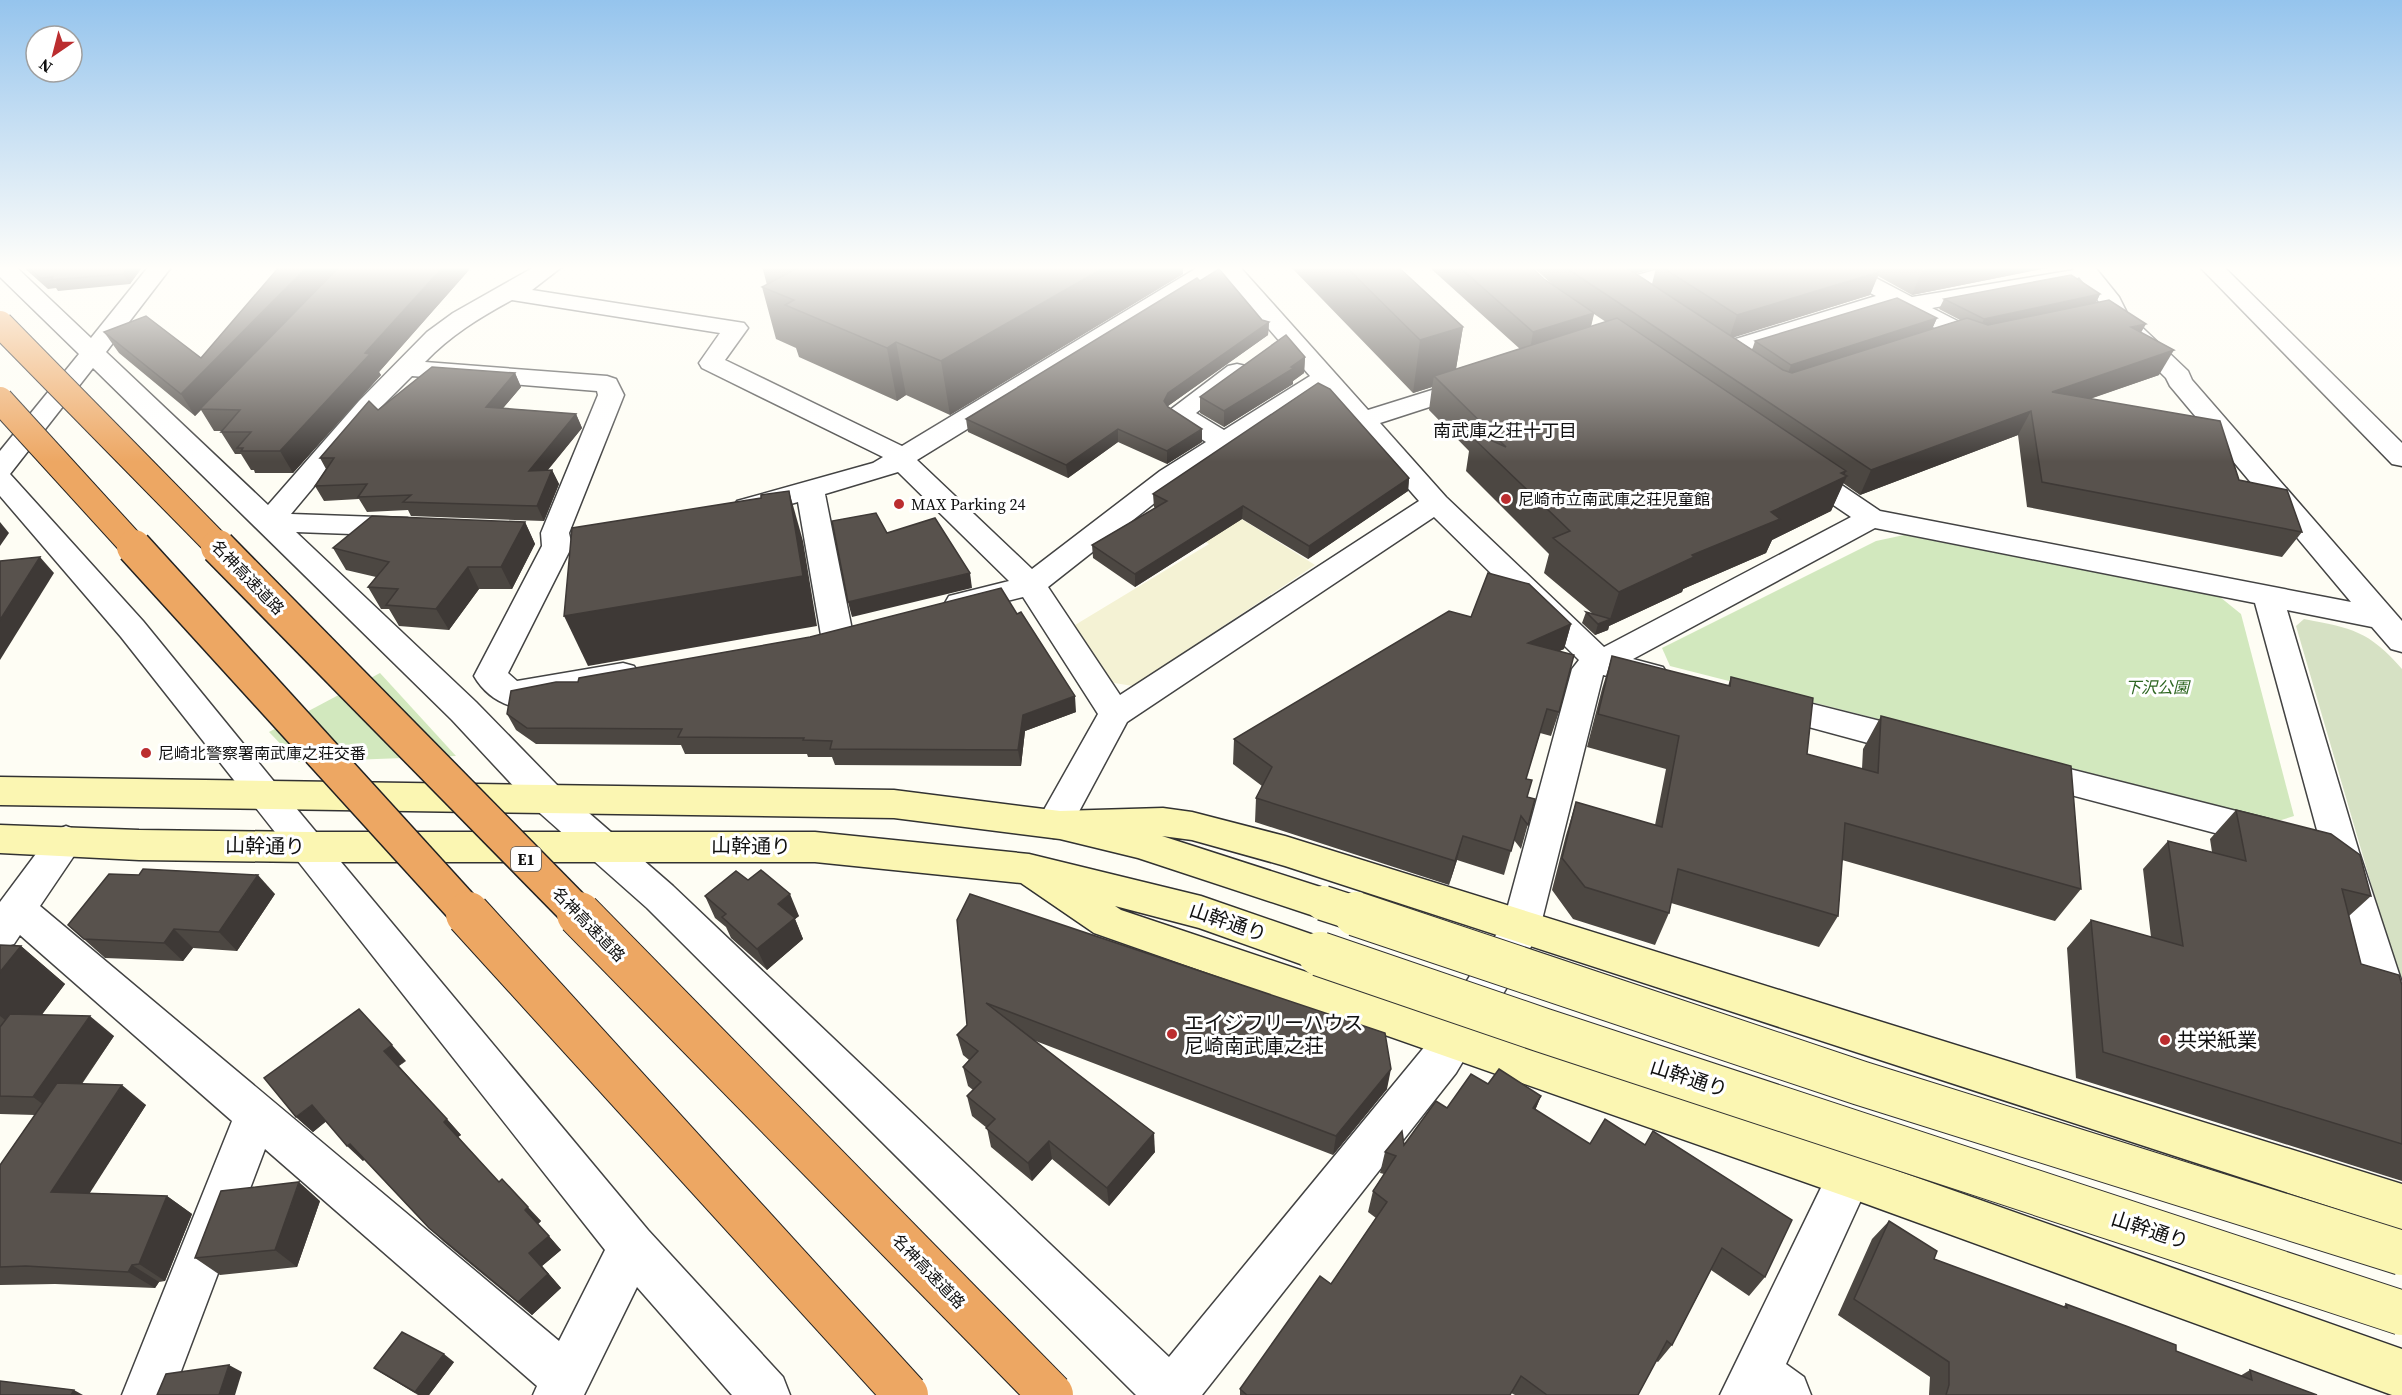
<svg xmlns="http://www.w3.org/2000/svg" width="2402" height="1395" viewBox="0 0 2402 1395" font-family="'Source Serif 4','Noto Sans JP',serif">
<rect width="100%" height="100%" fill="#fefdf4"/>
<polygon fill="#f4f2d4" points="1224,508 1315,565 1133,686 1108,682 1075,625 1209,544 1189,531"/>
<g fill="#d2e8be">
<polygon points="1904,535 2220,597 2241,614 2294,816 2278,821 1670,666 1662,648 1876,541"/>
<polygon points="380,673 456,756 298,762 269,732"/>
</g>
<path fill="#d6e1c4" d="M 2304,619 C 2352,628 2369,631 2402,669 L 2402,990 L 2296,626 Z"/>
<g fill="none" stroke-linecap="round" stroke-linejoin="round">
<g stroke="#434343" stroke-width="3">
<g id="street">
<path d="M 0,266 L 15,266 L 91,338 L 149,266 L 172,266 L 106,352 L 268,505 L 359,401 L 427,332 L 453,313 L 536,266 L 563,266 L 532,290 L 744,323 L 748,328 L 725,360 L 902,446 L 1200,266 L 1239,266 L 1368,410 L 1464,380 L 1473,377 L 1482,380 L 1486,385 L 1482,390 L 1380,423 L 1446,497 L 1604,647 L 1851,517 L 1792,477 L 1788,471 L 1792,465 L 1802,463 L 1812,465 L 1880,511 L 2351,602 L 2170,386 L 2166,378 L 2108,321 L 2100,303 L 2079,277 L 2069,283 L 1932,308 L 1979,332 L 1995,333 L 1998,338 L 1995,343 L 1976,347 L 1967,345 L 1893,306 L 1725,357 L 1716,355 L 1713,350 L 1716,345 L 1876,296 L 1827,271 L 1824,266 L 1853,266 L 1912,297 L 2074,270 L 2071,266 L 2094,266 L 2119,297 L 2127,313 L 2188,371 L 2192,380 L 2402,621 L 2402,652 L 2391,649 L 2372,627 L 2287,610 L 2359,852 L 2402,983 L 2402,1066 L 2387,1060 L 2381,1047 L 2323,852 L 2255,603 L 1875,528 L 1633,659 L 1663,667 L 1668,675 L 1663,683 L 1652,686 L 1603,675 L 1540,928 L 1535,940 L 1456,1073 L 1202,1395 L 1136,1395 L 647,908 L 533,807 L 452,720 L 93,368 L 10,474 L 143,621 L 276,784 L 648,1230 L 783,1377 L 790,1395 L 732,1395 L 637,1287 L 584,1395 L 533,1395 L 537,1386 L 265,1149 L 172,1395 L 122,1395 L 232,1121 L 20,935 L 14,944 L 0,948 L 0,902 L 53,831 L 66,826 L 79,831 L 84,841 L 40,906 L 559,1341 L 605,1250 L 121,637 L 0,496 L 0,451 L 79,354 L 0,277 ZM 1220,273 L 1310,376 L 1224,430 L 1196,413 L 1249,371 L 1246,366 L 1237,364 L 1228,366 L 1166,413 L 1170,419 L 1206,442 L 1160,471 L 1032,569 L 917,460 ZM 512,300 L 720,333 L 699,363 L 702,368 L 883,457 L 873,463 L 737,501 L 733,507 L 737,513 L 747,516 L 798,502 L 821,635 L 826,643 L 837,646 L 848,643 L 853,635 L 825,494 L 898,472 L 1009,581 L 949,596 L 945,603 L 949,610 L 960,613 L 1023,597 L 1098,714 L 1036,824 L 1041,834 L 1054,838 L 1067,834 L 1127,722 L 1434,517 L 1579,660 L 1572,669 L 1503,924 L 1426,1045 L 1169,1357 L 673,886 L 559,787 L 476,702 L 296,532 L 407,536 L 417,533 L 421,527 L 417,521 L 407,518 L 291,514 L 377,411 L 412,376 L 597,391 L 598,395 L 541,533 L 542,546 L 474,676 C 482,690 495,701 511,706 L 634,682 L 639,674 L 634,666 L 623,663 L 517,681 L 508,673 L 572,546 L 569,533 L 624,395 L 616,379 L 607,376 L 425,362 C 451,335 479,318 512,300 ZM 1322,390 L 1419,501 L 1120,695 L 1048,587 L 1180,483 Z"/>
<polygon points="1670,266 1708,266 1705,271 1627,292 1619,290 1616,285 1619,280"/>
<polygon points="2199,266 2223,266 2402,443 2402,466 2392,464"/>
<polygon points="1769,693 1916,730 1928,734 1933,743 1928,752 1916,756 1757,713 1752,705 1757,697"/>
<polygon points="2030,759 2268,819 2281,823 2286,833 2281,843 2268,847 2018,781 2013,772 2018,763"/>
<polygon points="1850,1154 1866,1161 1872,1176 1786,1364 1804,1377 1811,1395 1720,1395 1834,1161"/>
</g>
</g>
<g stroke="#323232" stroke-width="3">
<g id="secondary">
<polygon points="0,777 894,790 1060,811 1163,808 1192,812 1285,836 2402,1184 2402,1230 1285,866 1192,840 1162,836 1336,892 1342,903 1336,914 1323,919 1138,858 1060,839 894,818 0,805"/>
<polygon points="0,825 139,830 308,832 815,832 1029,854 1201,896 1334,942 1340,954 1334,966 1320,971 1199,928 1115,906 1121,910 1850,1154 2402,1349 2402,1395 2392,1395 1850,1198 1094,933 1021,883 815,862 308,862 139,860 0,853"/>
</g>
</g>
<use href="#street" fill="#fff" fill-rule="evenodd"/>
<use href="#secondary" fill="#fbf6b2" fill-rule="evenodd"/>
<g stroke="#323232" stroke-width="37" stroke-linecap="butt">
<polyline id="secondary-bridge-far1" points="1323,903 1360,915"/>
</g>
<g stroke="#323232" stroke-width="46" stroke-linecap="butt">
<g id="secondary-bridge">
<polyline points="1356,914 1860,1083 2402,1253"/>
<polyline points="1320,954 1542,1030 2402,1313"/>
</g>
</g>
<g stroke="#212121" stroke-width="28" stroke-linecap="butt">
<g id="highway-bridge-far2">
<polyline points="0,324 220,548"/>
<polyline points="0,400 135,548"/>
</g>
</g>
<g stroke="#212121" stroke-width="37" stroke-linecap="butt">
<g id="highway-bridge-far1">
<polyline points="134,547 469,915"/>
<polyline points="218,547 580,915"/>
</g>
</g>
<g stroke="#212121" stroke-width="46" stroke-linecap="butt">
<g id="highway-bridge">
<polyline points="468,914 906,1395"/>
<polyline points="579,914 1051,1395"/>
</g>
</g>
<use href="#secondary-bridge-far1" stroke="#fbf6b2" stroke-width="34"/>
<use href="#secondary-bridge" stroke="#fbf6b2" stroke-width="44"/>
<use href="#highway-bridge-far2" stroke="#eda763" stroke-width="26"/>
<use href="#highway-bridge-far1" stroke="#eda763" stroke-width="34"/>
<use href="#highway-bridge" stroke="#eda763" stroke-width="44"/>
</g>
<g fill="#4c4742" fill-rule="evenodd">
<polygon points="22,266 143,266 130,284 58,291 56,288 48,289"/>
<polygon points="340,266 467,266 469,270 379,372 381,375 293,473 255,473 254,470 251,470 241,454 235,454 221,432 222,431 214,431 201,410 195,416 119,353 104,332 201,358"/>
<polygon points="762,266 1183,266 1183,274 950,415 906,395 897,401 799,357 796,348 776,339 762,287 767,285"/>
<path d="M 1290,266 L 1397,266 L 1463,327 L 1456,369 L 1520,349 L 1428,266 L 1530,266 L 1544,279 L 1556,288 L 1532,266 L 2057,266 L 1912,295 L 1878,276 L 1870,295 L 1733,337 L 1752,350 L 1755,341 L 1937,318 L 1932,329 L 1960,320 L 1939,309 L 1944,299 L 2100,294 L 2096,303 L 2141,332 L 2159,375 L 2090,399 L 2239,480 L 2302,532 L 2282,557 L 2027,507 L 2018,435 L 1860,495 L 1843,483 L 1831,511 L 1772,540 L 1766,553 L 1683,589 L 1682,592 L 1609,626 L 1608,630 L 1595,635 L 1582,623 L 1586,612 L 1593,614 L 1544,573 L 1549,554 L 1466,471 L 1469,451 L 1429,410 L 1432,387 L 1413,393 ZM 1656,268 L 1652,284 L 1635,273 ZM 1594,314 L 1606,322 L 1591,327 Z"/>
<polygon points="1200,281 1262,320 1269,322 1268,335 1168,406 1168,407 1202,442 1167,464 1118,442 1068,478 968,432 966,419"/>
<polygon points="1305,357 1304,373 1293,381 1293,384 1224,427 1200,413 1200,397"/>
<polygon points="515,373 521,387 503,408 576,414 582,428 548,470 552,470 559,484 544,521 411,516 408,510 367,512 359,499 324,501 315,486 326,469 320,458 378,410"/>
<polygon points="1409,478 1408,491 1308,559 1242,519 1135,587 1093,558 1092,545 1155,508 1154,507 1153,494"/>
<polygon points="525,522 535,544 512,589 479,589 449,630 399,626 389,609 381,609 368,587 376,577 346,570 333,548"/>
<polygon points="1471,617 1571,624 1564,649 1559,651 1559,712 1551,736 1540,733 1526,779 1527,797 1535,799 1521,849 1514,840 1504,875 1457,860 1449,885 1255,822 1256,798 1262,786 1233,764 1234,739"/>
<polygon points="1612,656 1728,686 1731,677 1807,754 1862,769 1863,749 1881,716 2081,889 2055,921 1842,860 1838,916 1819,947 1671,903 1669,913 1655,945 1573,919 1552,890 1566,835 1576,802 1655,825 1666,769 1587,747 1602,689"/>
<polygon points="1076,712 1025,731 1021,766 835,765 832,757 808,757 807,754 685,754 681,745 536,744 516,730 507,714"/>
<polygon points="2236,810 2371,896 2349,916 2361,964 2402,985 2402,1181 2076,1078 2067,948 2091,920 2151,937 2143,869 2168,841 2212,852 2210,839"/>
<polygon points="748,880 799,916 795,919 803,939 767,970 731,938 726,927 715,918 705,896"/>
<polygon points="275,894 237,951 193,948 183,961 105,958 68,925"/>
<polygon points="957,920 1387,1089 1333,1155 1033,1040 1155,1152 1109,1206 1052,1159 1032,1181 991,1147 987,1128 972,1116 967,1096 973,1090 968,1086 963,1067 969,1060 963,1055 957,1035 967,1025"/>
<polygon points="0,945 21,946 65,984 42,1014 114,1036 82,1084 146,1105 89,1193 167,1196 192,1214 165,1281 159,1282 155,1288 55,1284 0,1285 0,1165 35,1115 0,1114"/>
<polygon points="406,1061 399,1066 461,1135 458,1137 499,1182 541,1221 538,1224 561,1250 542,1266 561,1288 532,1315 444,1242 429,1228 364,1159 363,1161 326,1121 313,1132 296,1117"/>
<polygon points="1488,1084 1541,1096 1535,1110 1765,1277 1749,1296 1711,1270 1672,1345 1658,1362 1656,1361 1638,1395 1515,1395 1511,1393 1510,1395 1240,1395 1240,1389 1331,1284 1376,1218 1368,1212 1373,1191 1384,1174 1380,1173 1385,1152 1404,1145 1447,1108"/>
<polygon points="320,1201 297,1267 220,1275 195,1258"/>
<polygon points="1889,1221 1934,1259 2063,1307 2066,1304 2176,1351 2240,1376 2250,1370 2317,1395 1929,1395 1930,1377 1838,1315 1872,1239"/>
<polygon points="454,1362 429,1395 418,1395 385,1375 374,1368"/>
</g>
<g fill="#3e3936">
<polygon points="129,266 143,266 130,284 123,274"/>
<polygon points="308,266 339,266 195,416 181,394"/>
<polygon points="444,266 467,266 469,270 379,372 381,375 293,473 280,451 365,353"/>
<polygon points="1107,266 1183,266 1183,274 950,415 941,361"/>
<polygon points="1632,266 1656,266 1656,268 1630,275"/>
<polygon points="1948,266 2057,266 1912,295 1922,271"/>
<polygon points="1879,272 1870,295 1729,339 1737,315"/>
<polygon points="2100,294 2095,304 1979,330 1984,319"/>
<polygon points="1594,313 1588,337 1529,356 1533,332"/>
<polygon points="1937,318 1932,329 1787,376 1791,365"/>
<polygon points="1269,322 1268,335 1168,406 1164,414 1164,401 1168,393"/>
<polygon points="2146,324 2132,348 2131,327"/>
<polygon points="1463,327 1454,380 1434,376 1432,387 1413,393 1420,340"/>
<polygon points="896,342 906,395 897,401 887,348"/>
<polygon points="2174,350 2159,375 2039,416 2052,392"/>
<polygon points="1305,357 1304,373 1293,381 1293,384 1224,427 1224,411 1291,367"/>
<polygon points="515,373 521,387 492,421 486,407"/>
<polygon points="2031,411 2018,435 1860,495 1871,470"/>
<polygon points="576,414 582,428 535,485 529,471"/>
<polygon points="1118,429 1118,442 1068,478 1066,465"/>
<polygon points="1202,429 1202,442 1167,464 1167,451"/>
<polygon points="552,470 559,484 544,521 537,506"/>
<polygon points="1846,471 1843,478 1847,476 1831,511 1772,540 1766,553 1683,589 1682,592 1609,626 1608,630 1595,635 1598,624 1610,619 1619,592 1692,555"/>
<polygon points="1409,478 1408,491 1308,559 1309,546"/>
<polygon points="789,491 803,541 817,626 588,666 564,616"/>
<polygon points="1243,506 1242,519 1135,587 1135,574"/>
<polygon points="0,522 9,533 0,546"/>
<polygon points="525,522 535,544 512,589 501,567"/>
<polygon points="40,557 54,573 0,660 0,620"/>
<polygon points="468,567 479,589 449,630 436,609"/>
<polygon points="970,573 972,588 852,617 848,602"/>
<polygon points="1571,624 1564,649 1522,668 1528,643"/>
<polygon points="1075,696 1076,712 1025,731 1021,766 1018,750 1023,715"/>
<polygon points="1463,836 1457,860 1449,885 1455,861"/>
<polygon points="258,875 275,894 237,951 219,932"/>
<polygon points="790,894 799,916 795,919 803,939 767,970 757,949 778,904"/>
<polygon points="174,929 193,948 183,961 164,943"/>
<polygon points="21,946 65,984 26,1036 0,1016 0,972"/>
<polygon points="90,1016 114,1036 59,1116 33,1097"/>
<polygon points="392,1045 406,1061 398,1066 384,1051"/>
<polygon points="1391,1069 1387,1089 1333,1155 1336,1136"/>
<polygon points="122,1085 146,1105 79,1210 51,1192"/>
<polygon points="1541,1096 1532,1118 1533,1108"/>
<polygon points="312,1105 328,1120 313,1132 296,1117"/>
<polygon points="447,1119 461,1135 458,1137 444,1122"/>
<polygon points="1154,1133 1155,1152 1109,1206 1107,1188"/>
<polygon points="1049,1141 1052,1159 1032,1181 1028,1163"/>
<polygon points="350,1144 365,1159 363,1161 347,1146"/>
<polygon points="299,1182 320,1201 297,1267 275,1250"/>
<polygon points="167,1196 192,1214 165,1281 139,1264"/>
<polygon points="528,1207 541,1221 538,1224 525,1210"/>
<polygon points="549,1236 561,1250 542,1266 561,1288 532,1315 518,1302 529,1253"/>
<polygon points="132,1265 159,1282 155,1288 128,1272"/>
<polygon points="444,1354 454,1362 429,1395 419,1395 415,1392"/>
<polygon points="229,1365 242,1372 235,1395 219,1395"/>
<polygon points="74,1390 83,1395 71,1395"/>
</g>
<g fill="#58524d" stroke="#3e3936" stroke-width="1.5">
<polygon points="27,266 129,266 123,274 51,280 53,277 41,278"/>
<polygon points="280,266 308,266 181,394 104,332 146,316 201,358"/>
<polygon points="340,266 444,266 365,353 370,354 280,451 241,451 243,448 237,448 251,432 221,432 240,410 200,409"/>
<polygon points="801,266 1107,266 941,361 896,342 887,348 785,305 794,300 762,287"/>
<polygon points="1345,266 1397,266 1463,327 1420,340"/>
<polygon points="1458,266 1530,266 1544,279 1594,313 1533,332"/>
<polygon points="1563,266 1624,266 1783,370 1792,373 1967,318 1988,325 2109,300 2146,324 2131,327 2174,350 2052,392 2220,421 2239,480 2287,490 2302,532 2042,482 2031,411 1871,470"/>
<polygon points="1660,266 1868,266 1879,272 1737,315"/>
<polygon points="1913,266 1948,266 1922,271"/>
<polygon points="1219,269 1262,320 1269,322 1168,393 1164,401 1168,407 1202,429 1167,451 1118,429 1066,465 966,419 1197,278 1200,281"/>
<polygon points="2071,275 2100,294 1984,319 1944,299"/>
<polygon points="1897,298 1937,318 1791,365 1755,341"/>
<polygon points="1617,318 1846,471 1841,473 1847,476 1771,512 1780,519 1692,555 1694,557 1619,592 1553,538 1570,531 1472,437 1475,433 1506,447 1434,376"/>
<polygon points="1286,335 1305,357 1291,367 1294,368 1224,411 1200,397"/>
<polygon points="432,367 515,373 486,407 576,414 529,471 552,470 537,506 403,502 411,495 358,497 367,484 315,486 334,458 320,458 369,401 378,410"/>
<polygon points="1318,383 1330,389 1409,478 1309,546 1243,506 1135,574 1092,545 1167,501 1153,494"/>
<polygon points="789,491 803,576 564,616 572,528 761,498 761,495"/>
<polygon points="876,513 887,533 935,518 970,573 848,602 832,521"/>
<polygon points="372,516 525,522 501,567 468,567 436,609 386,605 398,589 368,587 389,562 333,548"/>
<polygon points="40,557 0,620 0,561"/>
<polygon points="1488,573 1529,584 1571,624 1528,643 1574,655 1559,712 1547,709 1526,779 1532,780 1527,797 1535,799 1528,825 1521,816 1511,851 1463,836 1455,861 1256,798 1272,767 1234,739 1449,611 1471,617"/>
<polygon points="1001,588 1017,614 1021,612 1075,696 1023,715 1018,750 830,749 832,741 803,740 804,738 678,737 682,729 527,728 507,714 511,691 556,682 578,682 579,678 810,637"/>
<polygon points="1586,612 1611,619 1598,624"/>
<polygon points="1612,656 1730,686 1731,677 1813,698 1807,754 1878,773 1881,716 2071,766 2081,889 1845,823 1838,916 1678,869 1669,913 1585,887 1562,858 1576,802 1662,827 1679,736 1598,714"/>
<polygon points="2236,810 2331,834 2360,855 2371,896 2342,889 2361,964 2399,975 2402,985 2402,1144 2103,1052 2091,920 2183,946 2168,841 2246,861"/>
<polygon points="143,869 258,875 219,932 174,929 164,943 84,939 68,925 109,874 139,875"/>
<polygon points="761,870 790,894 778,904 795,918 757,949 722,917 726,914 705,896 736,871 748,880"/>
<polygon points="970,894 1385,1033 1391,1069 1336,1136 986,1003 1154,1133 1107,1188 1049,1141 1028,1163 986,1128 995,1119 967,1096 981,1082 963,1067 978,1051 957,1035 967,1025 957,920"/>
<polygon points="0,945 21,946 0,972"/>
<polygon points="359,1009 392,1045 384,1051 447,1119 444,1122 499,1182 502,1179 528,1207 525,1210 549,1236 529,1253 548,1274 518,1302 429,1228 350,1144 347,1146 312,1105 296,1117 264,1078"/>
<polygon points="10,1014 90,1016 33,1097 0,1096 0,1027"/>
<polygon points="1499,1069 1541,1096 1533,1108 1590,1144 1605,1119 1645,1145 1653,1131 1792,1220 1765,1277 1722,1248 1672,1345 1667,1341 1638,1395 1547,1395 1521,1376 1510,1395 1247,1395 1240,1389 1320,1276 1331,1284 1387,1202 1373,1191 1396,1156 1385,1152 1402,1131 1404,1145 1436,1101 1447,1108 1471,1074 1488,1084"/>
<polygon points="57,1083 122,1085 51,1192 167,1196 139,1264 132,1265 128,1272 26,1266 0,1267 0,1165"/>
<polygon points="299,1182 275,1250 195,1258 221,1191"/>
<polygon points="1889,1221 1937,1251 1934,1259 2067,1308 2066,1304 2126,1326 2176,1345 2176,1351 2252,1380 2250,1370 2317,1395 1946,1395 1949,1385 1949,1362 1854,1299"/>
<polygon points="402,1332 444,1354 415,1392 374,1368"/>
<polygon points="229,1365 219,1395 157,1395 166,1374"/>
<polygon points="0,1381 74,1390 71,1395 0,1395"/>
</g>
<linearGradient id="sky" x2="0" y2="1"><stop stop-color="#95c4ed"/><stop offset="0.58" stop-color="#fffefa"/><stop offset="1" stop-color="#fffefa" stop-opacity="0"/></linearGradient>
<rect width="2402" height="462" fill="url(#sky)"/>
<g fill="#bb2d2f" stroke="#fff" stroke-width="2">
<circle cx="1506" cy="499" r="6"/>
<circle cx="899" cy="504" r="6"/>
<circle cx="146" cy="753" r="6"/>
<circle cx="1172" cy="1034" r="6"/>
<circle cx="2165" cy="1040" r="6"/>
</g>
<g text-anchor="middle" dominant-baseline="central" stroke-width="6" stroke-linejoin="round" paint-order="stroke">
<rect fill="#fff" stroke="#585858" stroke-width="1.5" x="511" y="847" width="30" height="24" rx="4.5"/>
<g font-size="15" font-weight="bold" fill="#101010">
<text x="526" y="859">E1</text>
</g>
<g font-size="16" fill="#101010" stroke="#fff" text-anchor="start">
<text x="1518" y="499">尼崎市立南武庫之荘児童館</text>
<text x="911" y="504">MAX Parking 24</text>
<text x="158" y="753">尼崎北警察署南武庫之荘交番</text>
</g>
<g font-size="16" fill="#101010" stroke="#fff">
<text transform="translate(248 577) rotate(46)">名神高速道路</text>
<text transform="translate(589 924) rotate(46)">名神高速道路</text>
<text transform="translate(929 1271) rotate(46)">名神高速道路</text>
</g>
<g font-size="16" font-style="italic" fill="#2e6622" stroke="#fff">
<text x="2157" y="687">下沢公園</text>
</g>
<g font-size="18" fill="#101010" stroke="#fff">
<text x="1505" y="430">南武庫之荘十丁目</text>
</g>
<g font-size="20" fill="#101010" stroke="#fff">
<text transform="translate(265 846) rotate(1)">山幹通り</text>
<text transform="translate(751 846) rotate(1)">山幹通り</text>
<text transform="translate(1228 922) rotate(19)">山幹通り</text>
<text transform="translate(1689 1078) rotate(18)">山幹通り</text>
<text transform="translate(2150 1230) rotate(18)">山幹通り</text>
</g>
<g font-size="20" fill="#101010" stroke="#fff" text-anchor="start">
<text x="1184" y="1023">エイジフリーハウス<tspan x="1184" dy="23">尼崎南武庫之荘</tspan></text>
<text x="2177" y="1040">共栄紙業</text>
</g>
</g>
<g transform="translate(54 54) rotate(215)"><circle r="28" fill="#ffffff" stroke="#9f9f9f" stroke-width="1.5"/>
<path d="M0-4.5L10 22L0 15L-10 22Z" fill="#bb2d2f"/>
<text y="-9" font-size="16" font-weight="bold" text-anchor="middle" fill="#101010">N</text>
</g>
</svg>
